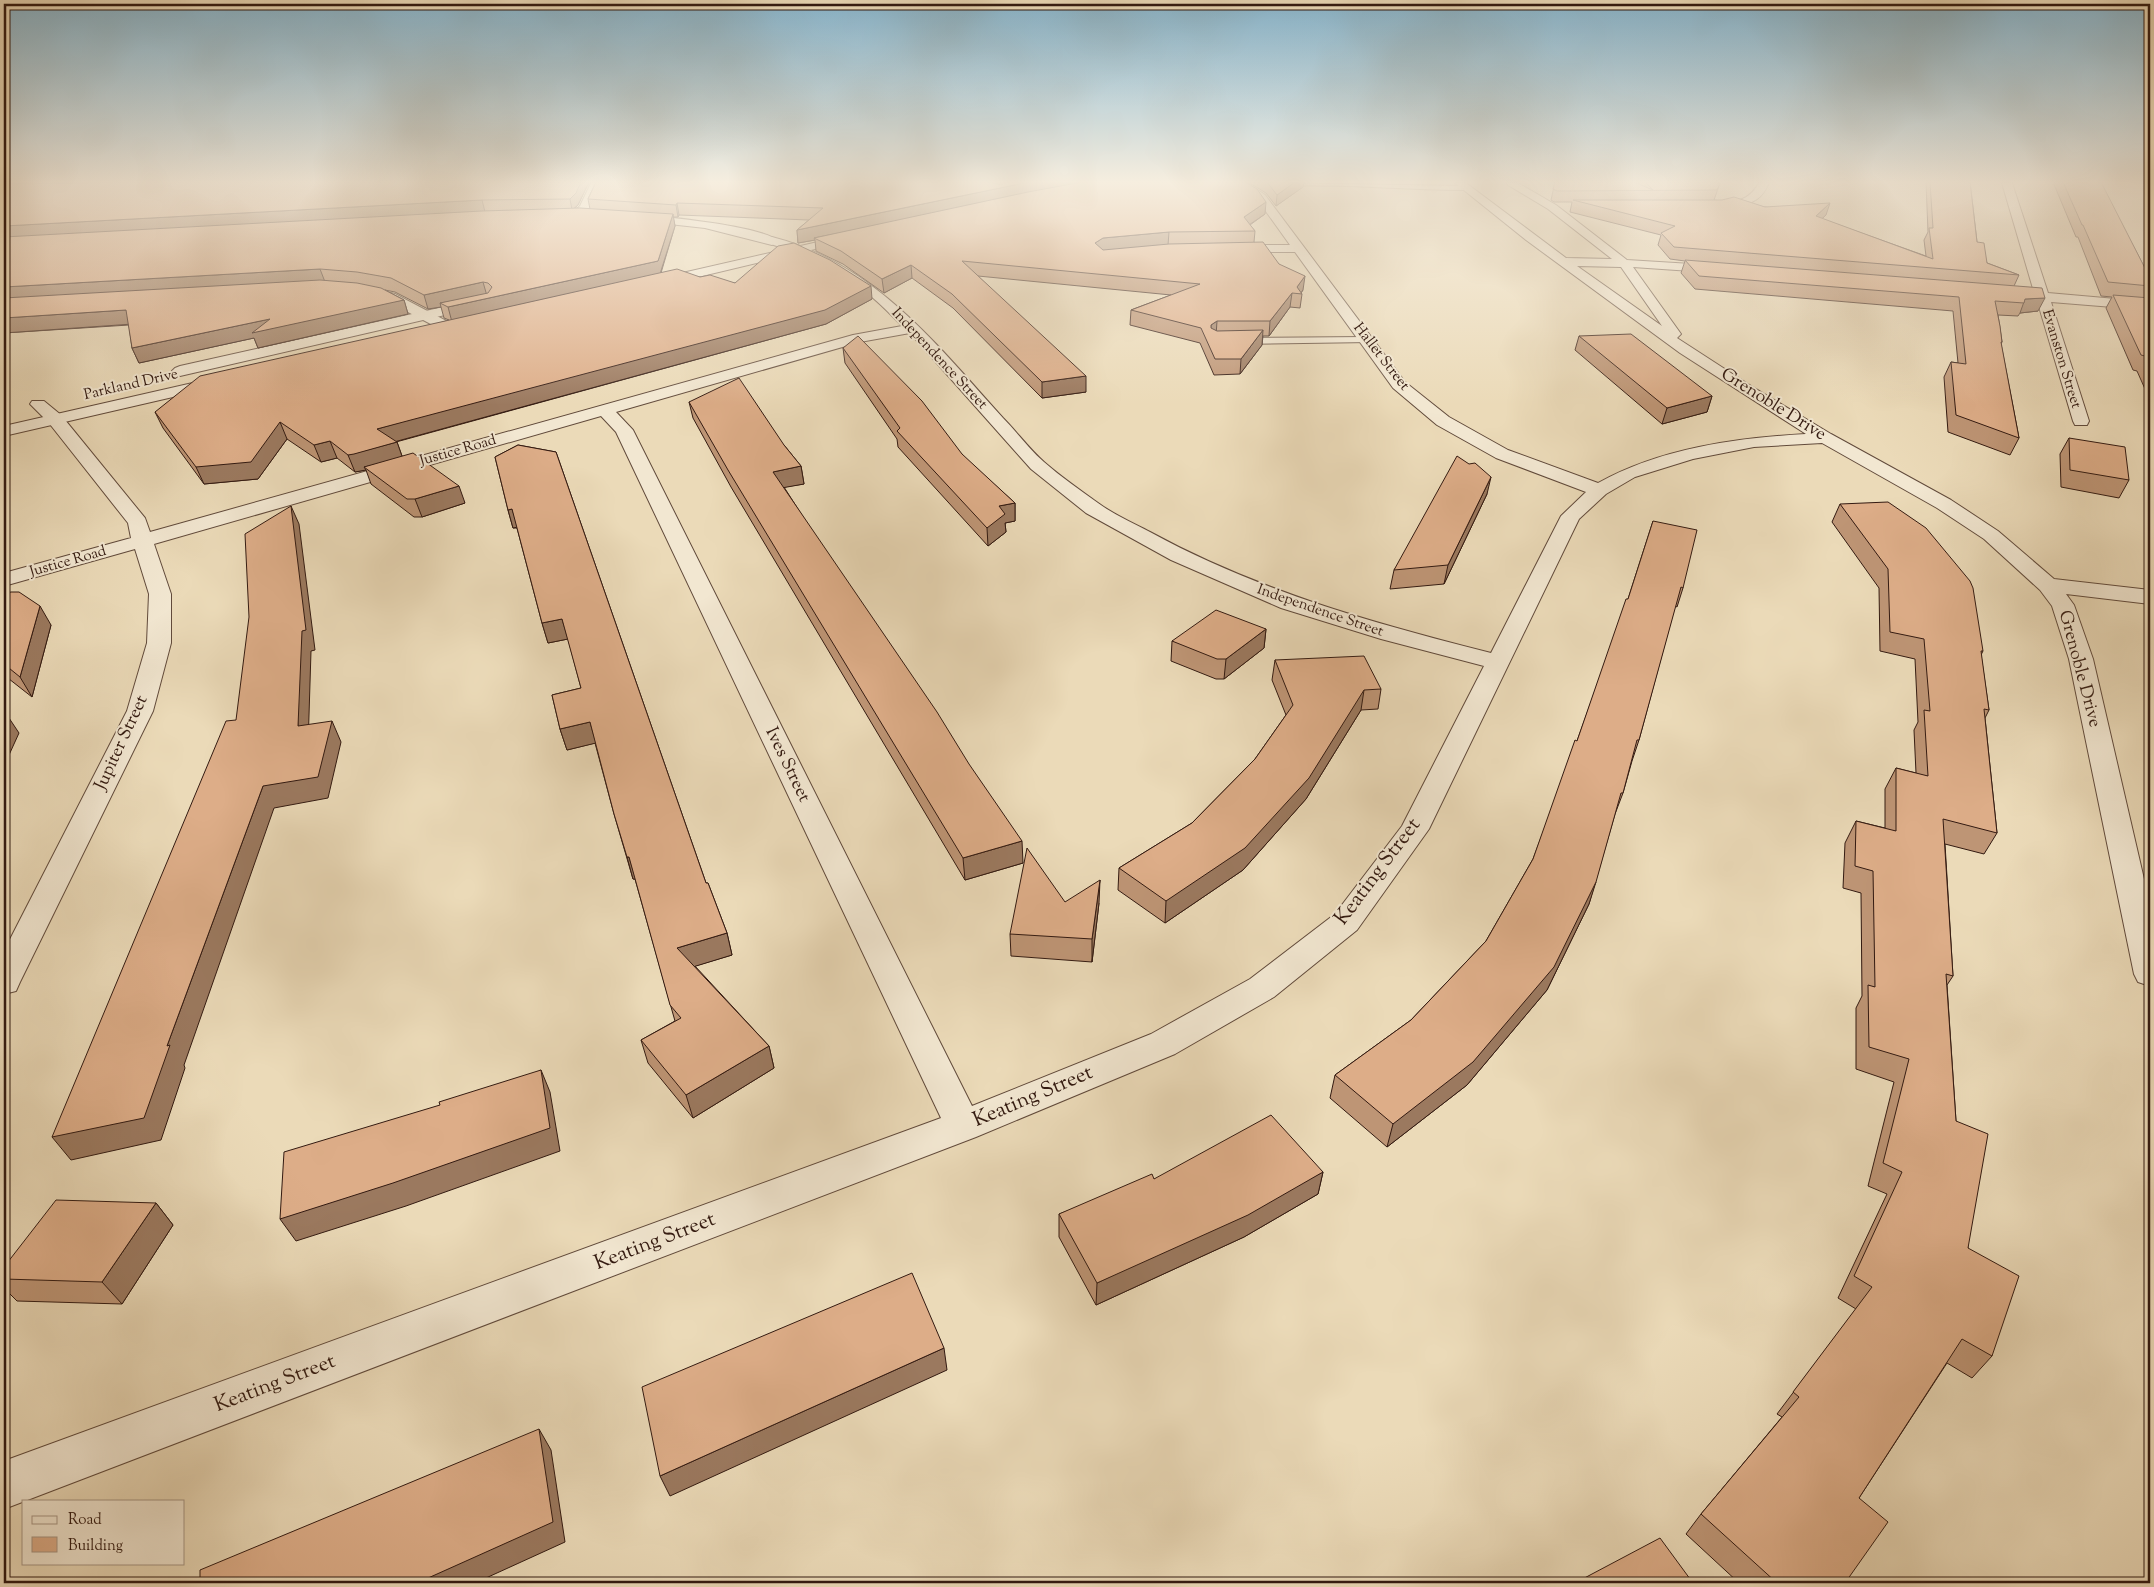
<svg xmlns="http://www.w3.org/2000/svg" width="2154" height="1587" viewBox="0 0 2154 1587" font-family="'Sorts Mill Goudy',serif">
<rect width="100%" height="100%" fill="#ebdab8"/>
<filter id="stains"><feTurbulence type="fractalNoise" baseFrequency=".004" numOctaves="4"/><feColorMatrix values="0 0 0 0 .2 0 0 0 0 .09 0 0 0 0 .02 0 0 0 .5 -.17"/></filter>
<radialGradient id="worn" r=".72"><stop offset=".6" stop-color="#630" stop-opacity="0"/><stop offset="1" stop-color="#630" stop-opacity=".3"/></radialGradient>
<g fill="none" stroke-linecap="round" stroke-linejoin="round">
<g stroke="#614a3b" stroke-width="2">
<g id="service">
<path d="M 1275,183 L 1467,186 L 1471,188 L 1467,190 C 1404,190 1341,183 1278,186 L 1275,186 Z"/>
<polygon points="1367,337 1372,340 1371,342 1236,344 1231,341 1236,338"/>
</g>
</g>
<g stroke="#614a3b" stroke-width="2">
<g id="minor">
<path d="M 591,183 L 601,183 C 596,196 589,222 570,218 L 569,216 L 580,206 Z"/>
<path d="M 1229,183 C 1244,181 1253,187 1265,195 L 1405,382 L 1449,417 L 1508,450 L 1598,483 C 1661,448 1735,438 1806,434 L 1680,353 L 1526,240 L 1455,183 L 1466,183 L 1566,258 L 1612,259 L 1548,209 L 1508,185 L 1507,183 L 1518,183 L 1556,205 L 1627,260 L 1724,266 L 1726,269 L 1720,273 L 1633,267 L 1681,334 L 1677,338 L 1751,386 L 1831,434 L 1951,500 L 1998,531 L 2054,579 L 2150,590 L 2150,604 L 2066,594 L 2074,605 L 2093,659 L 2150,905 L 2150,986 L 2138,982 L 2134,974 L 2069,659 L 2052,606 L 2040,590 L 1984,539 L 1937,508 L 1822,443 L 1754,447 L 1693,459 L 1635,477 L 1606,494 L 1579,519 L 1429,829 L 1357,930 L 1274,997 L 1175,1054 L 976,1137 L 4,1509 L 4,1461 L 941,1118 L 616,432 L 601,416 L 154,544 L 171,594 L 171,643 L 153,711 L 20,982 L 16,991 L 4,994 L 4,951 L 127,711 L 147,643 L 149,594 L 135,549 L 4,586 L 4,573 L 131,538 L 128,523 L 49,423 L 30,404 L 32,401 L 44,401 L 61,415 L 145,518 L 150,532 L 853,335 L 902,326 C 891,315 880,303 868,294 C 838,271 804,255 768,243 L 766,241 L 772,237 C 874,263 936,344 1003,418 C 1017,432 1029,449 1044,462 C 1061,477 1080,490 1098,503 C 1114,515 1133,523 1150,532 C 1258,591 1373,623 1491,653 L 1561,516 L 1586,492 L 1496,458 L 1437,425 L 1393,388 L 1295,252 L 1227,252 L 1225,249 L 1231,245 L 1290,245 L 1257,199 ZM 1577,266 L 1621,267 L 1662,326 ZM 910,333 L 1031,469 L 1086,513 L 1171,560 L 1281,608 L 1381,639 L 1484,666 L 1402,826 L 1335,914 L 1250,979 L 1151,1034 L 972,1106 L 633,430 L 616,412 L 860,342 Z"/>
<path d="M 1759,183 L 1769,183 C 1766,189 1763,195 1757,199 C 1748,206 1714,214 1705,206 C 1718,194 1742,213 1759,183 Z"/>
<polygon points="2002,183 2012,183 2048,293 2150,302 2150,310 2051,302 2089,421 2087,425 2075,425 2073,421 2037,300 2007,298 2000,294 2007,290 2034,292"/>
<polygon points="369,288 395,294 456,326 458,329 456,332 446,332 385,300 364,295 362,292"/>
</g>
</g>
<g stroke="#614a3b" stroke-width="2">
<g id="tertiary">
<path d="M 637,215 C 661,216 763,226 778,241 L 772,245 L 705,228 L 633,220 L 631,218 Z"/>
<polygon points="853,234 857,235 859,237 857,239 656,287 650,283 656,279"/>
<polygon points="479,299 484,300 486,303 484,306 180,376 175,374 172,371 175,368 180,366"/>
<polygon points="219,377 225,379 227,382 225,385 4,436 4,426"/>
</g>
</g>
<use href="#service" fill="#f2e7d1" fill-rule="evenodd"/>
<use href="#minor" fill="#f2e7d1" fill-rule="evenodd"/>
<use href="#tertiary" fill="#f2e7d1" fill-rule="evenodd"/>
</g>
<g fill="#be9575" stroke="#331a11">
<polygon points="4,182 589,182 578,205 575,208 590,209 588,199 596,182 1304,182 1303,187 1276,206 1266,193 1253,185 1247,183 1265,214 1250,225 1255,231 1254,242 1279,264 1303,290 1301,293 1302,294 1300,308 1290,307 1269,336 1263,336 1262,345 1240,374 1214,375 1200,343 1130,325 1131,310 1171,295 978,276 1086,392 1042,398 953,308 912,278 884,293 843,264 816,251 815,240 798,243 797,230 809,220 679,215 678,217 673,217 675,226 661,273 700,277 735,283 872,299 826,324 396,442 397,442 402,456 465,503 422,517 414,517 371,484 366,470 355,472 337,458 321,462 287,439 258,479 204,484 163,428 155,412 449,320 444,318 441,307 428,309 395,292 385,290 404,300 408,314 258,348 254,338 139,363 132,348 129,325 4,333"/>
<polygon points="1555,182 1713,182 1720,183 1714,200 1826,215 1822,219 1926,256 1924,240 1928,232 1926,182 1970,182 1977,242 1987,263 2019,275 2014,286 2038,311 2020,313 2018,316 1998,315 2002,342 2001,344 2019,438 2010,455 1948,432 1944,377 1951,362 1958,363 1953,311 1695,289 1681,273 1685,261 1670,259 1658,245 1661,235 1570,212 1572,202 1554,202 1551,200"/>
<polygon points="2053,182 2102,182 2101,184 2150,278 2150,295 2149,297 2150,298 2150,390 2145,389 2137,371 2133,370 2106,308 2112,297 2101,296 2078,237 2076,237"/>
<polygon points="1579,336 1712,396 1707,412 1662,424 1575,350"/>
<polygon points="843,348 1015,503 1015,521 1005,523 1006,532 988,546 898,447 897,439 845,363"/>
<polygon points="689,402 784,445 801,466 804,484 784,487 1023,863 965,880 731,487 693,418"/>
<polygon points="2069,438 2129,480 2119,498 2061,487 2060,454"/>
<polygon points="518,445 556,452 706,883 708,883 727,933 732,955 695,966 769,1046 774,1068 693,1118 648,1063 641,1040 675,1021 635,879 633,879 614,814 595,743 567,750 560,729 552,695 581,688 568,639 548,643 542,623 517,528 513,528 508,510 495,457"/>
<polygon points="1469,464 1487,494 1444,584 1390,589 1394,570"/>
<polygon points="1840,504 1983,651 1981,655 1989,710 1985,718 1997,833 1984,854 1945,844 1953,976 1947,985 1956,1121 1968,1248 1992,1356 1972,1378 1947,1363 1859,1498 1845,1583 1739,1583 1686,1534 1701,1514 1782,1417 1777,1414 1856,1309 1838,1298 1887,1194 1868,1186 1894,1082 1856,1069 1856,1008 1862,996 1861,893 1843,888 1845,843 1856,821 1885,828 1885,789 1896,768 1916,773 1914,730 1918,722 1915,659 1880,651 1879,588 1832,522"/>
<polygon points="1653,521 1683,588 1677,607 1675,606 1639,740 1632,761 1623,793 1615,814 1589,904 1547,990 1467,1085 1387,1147 1330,1098 1335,1075 1411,1020 1486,941 1533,859 1577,741 1628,599"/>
<polygon points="4,594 51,625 32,697 4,675"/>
<polygon points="1266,629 1264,648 1224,679 1216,679 1171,661 1172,641"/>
<polygon points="1275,660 1381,689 1378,709 1361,710 1306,799 1243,870 1165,923 1118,890 1119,868 1192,823 1255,759 1286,715 1272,680"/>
<polygon points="1099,903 1092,962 1011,956 1010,934"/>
<polygon points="1323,1172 1318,1194 1244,1237 1096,1305 1059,1237 1059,1214 1154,1179"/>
<polygon points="156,1203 173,1225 122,1304 17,1301 4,1288 4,1267"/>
</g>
<g fill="#9b795f" stroke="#331a11">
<polygon points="581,182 589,182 578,205 572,210 570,199"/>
<polygon points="1029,182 1092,182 814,238 815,240 798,243 797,230"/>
<polygon points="1295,182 1304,182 1303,187 1276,206 1277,195"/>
<polygon points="482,200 485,212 4,240 4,226"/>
<polygon points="1266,202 1265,214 1243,229 1244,217"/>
<polygon points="677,203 679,215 678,217 676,205"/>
<polygon points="1830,203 1826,215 1812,228 1816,216"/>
<polygon points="673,214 675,226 660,274 452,322 448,307 658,261"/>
<polygon points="1169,232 1168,245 1095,256 1095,243 1103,238"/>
<polygon points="911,265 912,278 884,293 882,279"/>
<polygon points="320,269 325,282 4,302 4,287"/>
<polygon points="1305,276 1303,290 1300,294 1297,287"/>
<polygon points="483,282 487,296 440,303 441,307 428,309 424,295"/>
<polygon points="871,286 872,299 826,324 383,445 377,429"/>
<polygon points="1292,293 1290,307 1269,336 1270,321"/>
<polygon points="2045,298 2038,311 2020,313 2025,299"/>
<polygon points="404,300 408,314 258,348 254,338 139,363 132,348 270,319"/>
<polygon points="126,310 133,324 4,333 4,318"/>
<polygon points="1217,321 1216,336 1210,339 1211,325"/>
<polygon points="1263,330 1262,345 1240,374 1241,359"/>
<polygon points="1086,376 1086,392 1042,398 1042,382"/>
<polygon points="1712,396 1707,412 1662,424 1667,408"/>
<polygon points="280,422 287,439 258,479 204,484 196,467"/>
<polygon points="330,441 337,458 321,462 314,445"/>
<polygon points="397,442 403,459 364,467 366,470 355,472 348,455"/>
<polygon points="801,466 804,484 776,489 773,472"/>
<polygon points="1491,477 1487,494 1444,584 1448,565"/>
<polygon points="459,486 465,503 422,517 415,499"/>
<polygon points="1015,503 1015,521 1005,523 1006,532 988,546 987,528 999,506"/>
<polygon points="291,506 299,524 315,650 311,651 308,747 298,726"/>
<polygon points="512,509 518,527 513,528 508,510"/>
<polygon points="40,606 51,625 32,697 20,677"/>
<polygon points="562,619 568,639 548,643 542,623"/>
<polygon points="1266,629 1264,648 1224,679 1226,659"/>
<polygon points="1364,690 1361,710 1306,799 1243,870 1165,923 1166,901"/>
<polygon points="5,712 19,733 4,766 4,715"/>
<polygon points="332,721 341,742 328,798 274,808 184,1065 185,1068 161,1140 71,1160 52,1137 167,1046 263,786"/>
<polygon points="590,722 596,743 567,750 560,729"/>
<polygon points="1022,841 1023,863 965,880 963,858"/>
<polygon points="627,857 629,857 636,879 633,879"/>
<polygon points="1100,880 1099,903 1092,962 1092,939"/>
<polygon points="1596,882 1589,904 1547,990 1467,1085 1387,1147 1393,1124"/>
<polygon points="727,933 732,955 683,970 677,948"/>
<polygon points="769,1046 774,1068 693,1118 686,1095"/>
<polygon points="541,1070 550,1092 560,1151 406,1206 296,1241 280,1219"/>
<polygon points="1323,1172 1318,1194 1244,1237 1096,1305 1097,1283"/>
<polygon points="156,1203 173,1225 122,1304 102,1282"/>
<polygon points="944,1348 947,1370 670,1496 660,1476"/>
<polygon points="539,1429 551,1450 565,1542 475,1583 417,1583"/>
</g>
<g fill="#ddad88" stroke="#331a11">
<polygon points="142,182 581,182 576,193 570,199 482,200 4,226 4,184"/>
<polygon points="596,182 990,182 1001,185 1006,182 1029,182 797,230 823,208 677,203 676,205 588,199"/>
<polygon points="1082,182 1245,182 1257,189 1266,202 1244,217 1255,231 1169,232 1103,238 1095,243 1103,250 1169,244 1263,242 1279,264 1305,276 1297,287 1302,294 1292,293 1270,321 1217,321 1211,325 1211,328 1217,331 1263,330 1241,359 1215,359 1201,328 1131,310 1200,284 962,261 1086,376 1042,382 952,294 911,265 882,279 841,251 814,238 1028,192"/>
<polygon points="1267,182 1295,182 1277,195"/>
<polygon points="1555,182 1634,182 1653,190 1645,182 1713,182 1720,183 1717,190 1557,191 1553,189"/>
<polygon points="1930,182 1970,182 1977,242 1984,243 1987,263 2019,275 1674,247 1661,233 1675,226 1573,200 1722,200 1734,197 1765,207 1830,203 1816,216 1933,259 1929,228 1933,228"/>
<polygon points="2063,182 2101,182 2150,278 2150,286 2108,282 2083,225 2082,225"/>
<polygon points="580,208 673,214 658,261 448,307 440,303 488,293 492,287 488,283 483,282 424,295 391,278 357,272 320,269 4,287 4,237 482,211"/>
<polygon points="794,243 830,260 871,286 825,310 377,429 397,442 354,454 348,455 330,441 314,445 280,422 251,462 196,467 155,412 200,376 677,269 700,277 710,275 735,283 778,246"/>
<polygon points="1685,260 2042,288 2045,298 2025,299 2024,303 1995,301 2000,326 2002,342 2001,342 2019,438 1956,415 1951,362 1966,364 1959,297 1699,276"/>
<polygon points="320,280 357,283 381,288 404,300 252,333 270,319 132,348 126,310 4,318 4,298"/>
<polygon points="2113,295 2150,298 2150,368 2145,356 2141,355"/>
<polygon points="1631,334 1712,396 1667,408 1579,336"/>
<polygon points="858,336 922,401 962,454 1015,503 999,506 1005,514 987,528 897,431 900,428 843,348"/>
<polygon points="739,378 784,445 801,466 773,472 937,712 969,764 1022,841 963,858 728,470 689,402"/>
<polygon points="2069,438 2125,447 2129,480 2070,470"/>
<polygon points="518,445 556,452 706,883 708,883 727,933 677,948 769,1046 686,1095 641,1040 681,1018 670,1005 629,857 627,857 614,814 590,722 560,729 552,695 581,688 562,619 542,623 512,509 508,510 495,457"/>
<polygon points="413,453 459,486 415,499 407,499 364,467"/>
<polygon points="1457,456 1469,464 1475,463 1491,477 1448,565 1394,570"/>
<polygon points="1888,502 1926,528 1970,581 1973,588 1983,651 1981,651 1989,710 1984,709 1997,833 1943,819 1953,976 1946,974 1956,1121 1988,1134 1968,1248 2019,1276 1992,1356 1962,1339 1859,1498 1888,1522 1845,1583 1777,1583 1701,1514 1799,1397 1793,1392 1872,1287 1854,1276 1902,1172 1883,1163 1909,1059 1869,1047 1868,985 1875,987 1873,871 1855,866 1856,821 1896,831 1896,768 1928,776 1924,710 1930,711 1924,639 1890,632 1888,569 1840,504"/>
<polygon points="291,506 306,630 302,631 298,726 332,721 318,777 263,786 167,1046 170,1045 144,1118 52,1137 226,721 236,720 249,617 245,534"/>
<polygon points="1653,521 1697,530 1683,588 1681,587 1639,740 1637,740 1623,793 1621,793 1596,882 1554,967 1473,1062 1393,1124 1335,1075 1411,1020 1486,941 1533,859 1575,740 1577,741 1626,599 1628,599"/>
<polygon points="11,592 19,592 40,606 20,677 4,664 4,594"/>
<polygon points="1216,610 1266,629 1226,659 1217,659 1172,641"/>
<polygon points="1364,656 1381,689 1364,690 1309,778 1245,848 1166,901 1119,868 1192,823 1255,759 1293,705 1275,660"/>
<polygon points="1027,848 1065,902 1100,880 1092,939 1010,934"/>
<polygon points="541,1070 550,1128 393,1183 280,1219 284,1152 440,1105 439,1102"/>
<polygon points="1271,1115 1323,1172 1248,1215 1097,1283 1059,1214 1152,1174 1154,1179"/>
<polygon points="56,1200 156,1203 102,1282 4,1279 4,1267"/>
<polygon points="912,1273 944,1348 660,1476 642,1387"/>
<polygon points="539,1429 553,1522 417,1583 200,1583 200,1570"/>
<polygon points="1660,1538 1693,1583 1575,1583"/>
</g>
<linearGradient id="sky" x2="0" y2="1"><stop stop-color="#88b7d0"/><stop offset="0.45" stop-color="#f6eedf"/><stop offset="1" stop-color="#f6eedf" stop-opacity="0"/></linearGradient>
<rect width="2154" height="405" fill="url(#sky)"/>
<g text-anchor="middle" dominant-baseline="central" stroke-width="4" stroke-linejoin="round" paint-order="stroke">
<g font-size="15" fill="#331a11" stroke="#f2e7d1">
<text transform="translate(1381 357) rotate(52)">Hallet Street</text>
<text transform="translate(939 359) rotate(47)">Independence Street</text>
<text transform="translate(2061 359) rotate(73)">Evanston Street</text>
<text transform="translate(131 385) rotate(-13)">Parkland Drive</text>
<text transform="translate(458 451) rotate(-16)">Justice Road</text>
<text transform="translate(68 562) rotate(-16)">Justice Road</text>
<text transform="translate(1320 611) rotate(19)">Independence Street</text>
</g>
<g font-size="18" fill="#331a11" stroke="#f2e7d1">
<text transform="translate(1773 405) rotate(32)">Grenoble Drive</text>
<text transform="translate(2079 669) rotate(75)">Grenoble Drive</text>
<text transform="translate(122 743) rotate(-65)">Jupiter Street</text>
<text transform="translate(787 765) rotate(64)">Ives Street</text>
</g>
<g font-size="21" fill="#331a11" stroke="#f2e7d1">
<text transform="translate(1378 872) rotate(-53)">Keating Street</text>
<text transform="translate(1033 1097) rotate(-23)">Keating Street</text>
<text transform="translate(655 1242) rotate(-21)">Keating Street</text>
<text transform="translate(275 1384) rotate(-21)">Keating Street</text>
</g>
</g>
<rect width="2154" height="1587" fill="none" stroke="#ebdab8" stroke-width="20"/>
<rect x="5" y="5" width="2144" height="1577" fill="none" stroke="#331a11" stroke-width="2.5"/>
<rect x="10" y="10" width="2134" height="1567" fill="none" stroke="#331a11"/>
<rect x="22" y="1500" width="162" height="65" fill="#f2e7d1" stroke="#a69584"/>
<rect x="32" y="1516" width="25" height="8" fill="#f2e7d1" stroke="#a69584"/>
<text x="68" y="1524" font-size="15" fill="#331a11">Road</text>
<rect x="32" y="1537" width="25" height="15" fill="#ddad88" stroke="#a69584"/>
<text x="68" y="1550" font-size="15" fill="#331a11">Building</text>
<rect width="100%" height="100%" filter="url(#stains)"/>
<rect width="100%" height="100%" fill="url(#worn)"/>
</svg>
